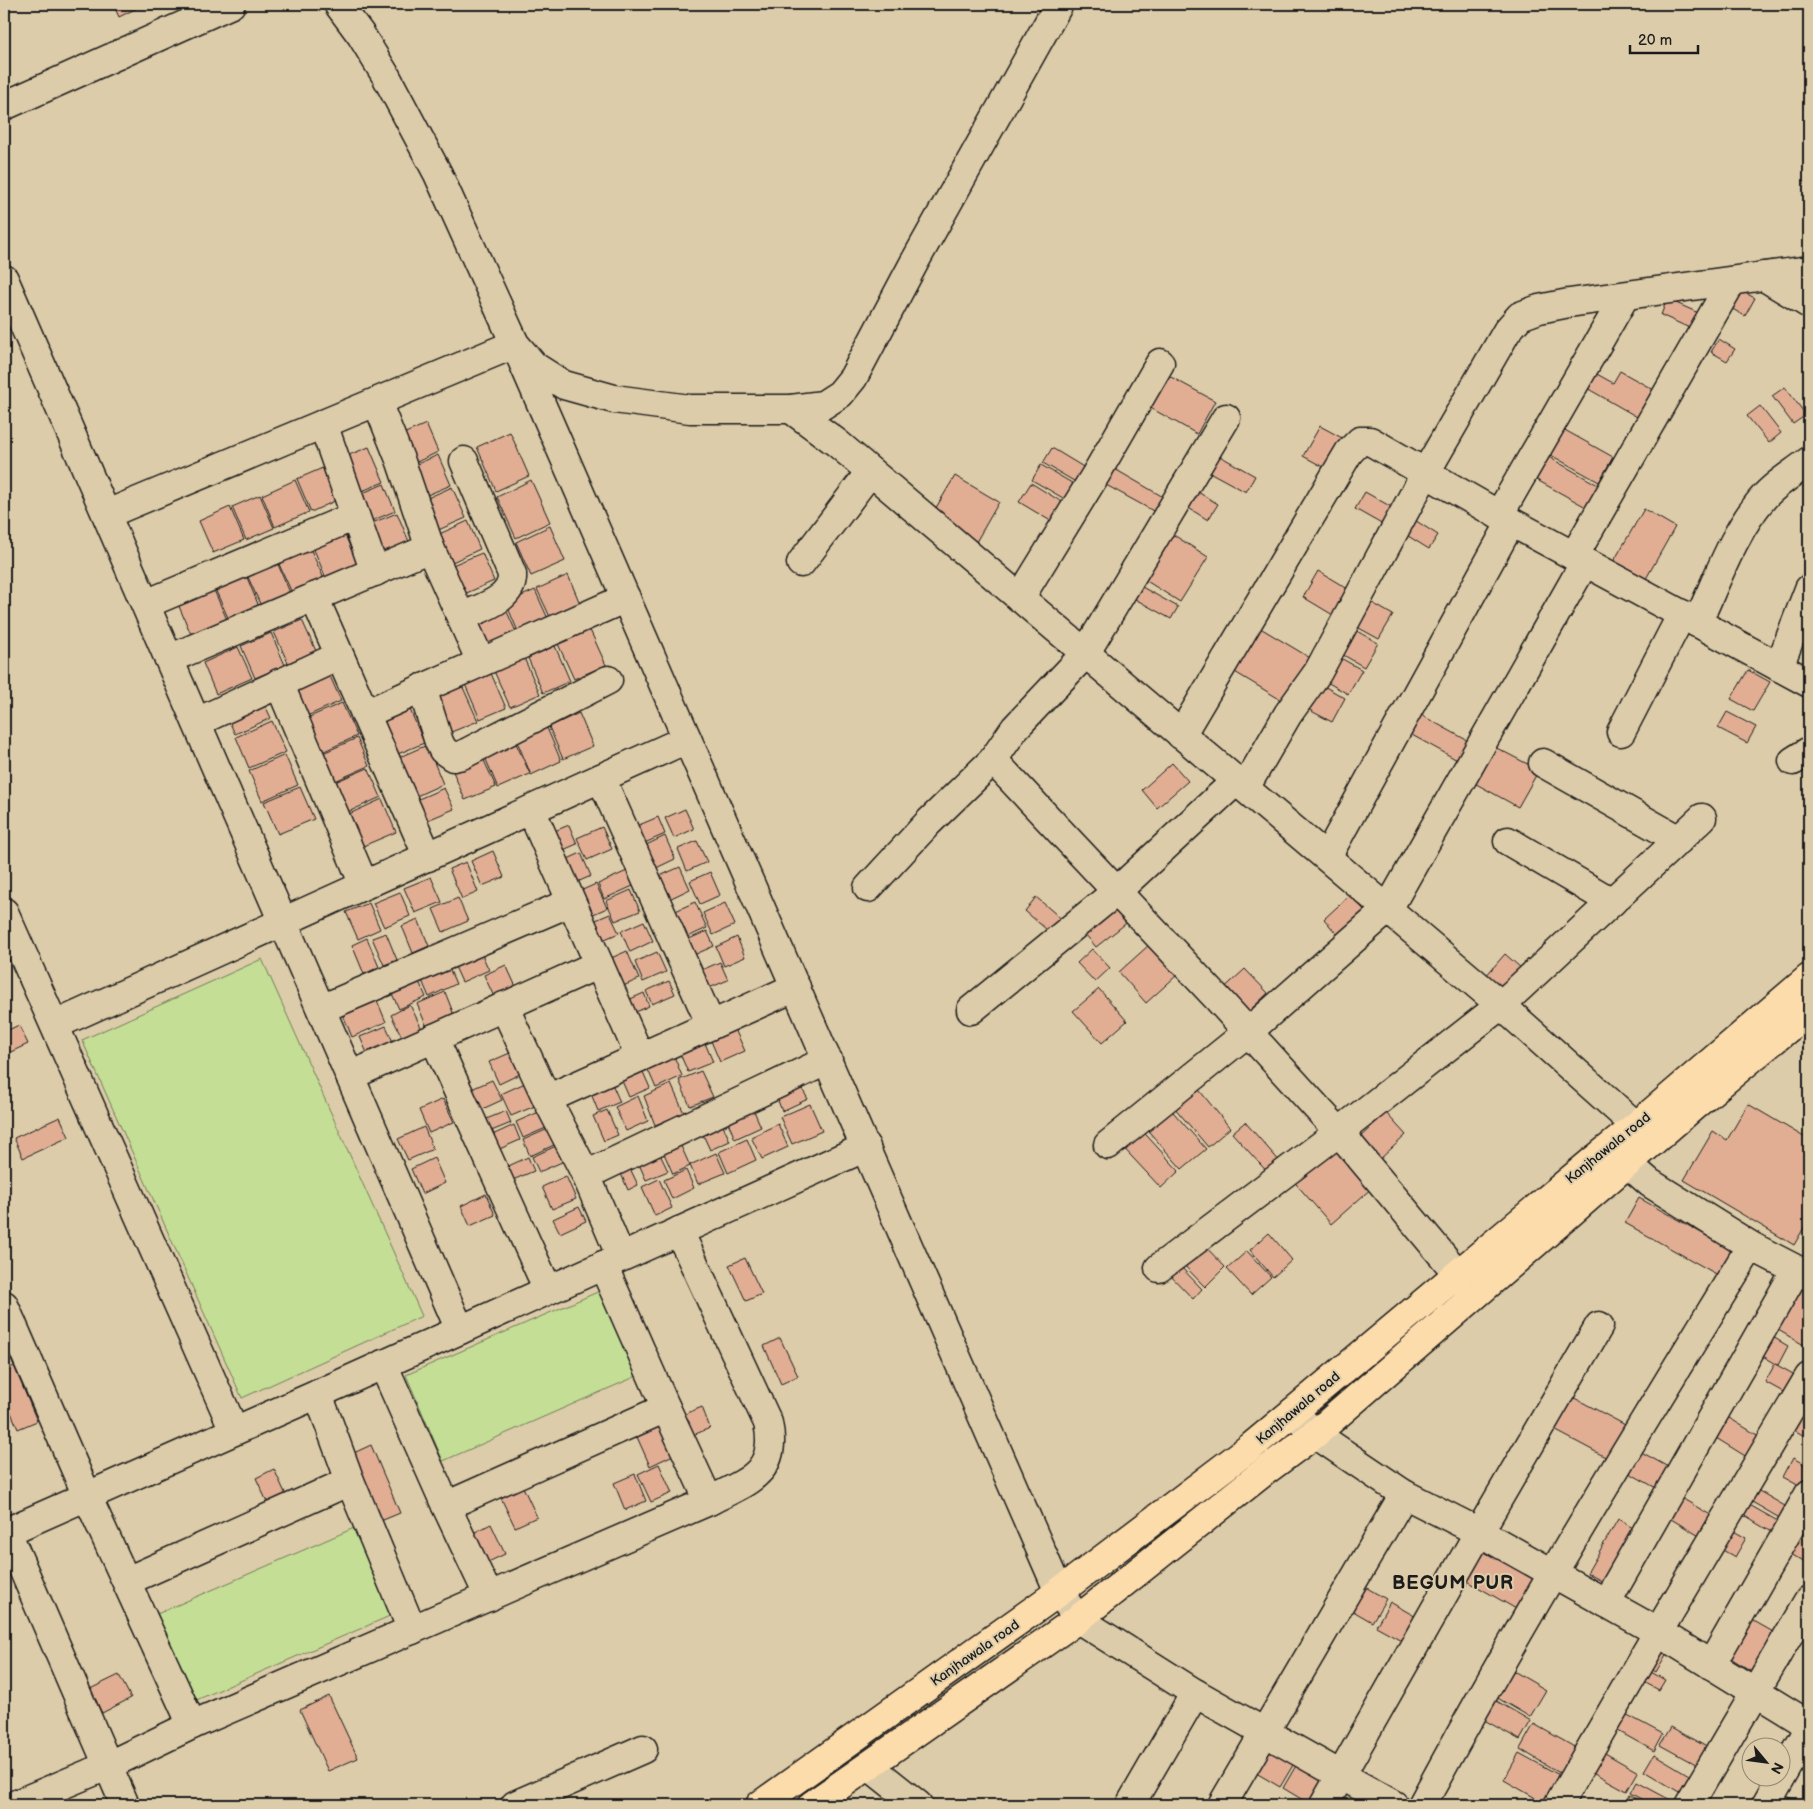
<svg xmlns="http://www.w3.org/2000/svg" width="1813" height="1809" viewBox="0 0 1813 1809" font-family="'Balsamiq Sans',sans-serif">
<rect width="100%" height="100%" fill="#ddcca9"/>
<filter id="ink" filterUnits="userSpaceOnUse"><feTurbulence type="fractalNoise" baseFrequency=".02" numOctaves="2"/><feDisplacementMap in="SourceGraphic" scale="10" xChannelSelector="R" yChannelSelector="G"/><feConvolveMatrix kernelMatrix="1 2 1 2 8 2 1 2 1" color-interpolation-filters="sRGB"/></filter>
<g filter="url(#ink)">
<g fill="#c4de95" stroke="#707d58">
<polygon points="262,959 422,1316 242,1398 82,1040"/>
<polygon points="600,1291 637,1376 443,1461 406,1375"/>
<polygon points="354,1528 392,1615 194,1701 157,1614"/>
</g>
<g fill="#e1ae94" stroke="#1c1c1c">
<polygon points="113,4 140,4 141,6 119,17"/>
<polygon points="1737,289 1755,298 1745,316 1727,306"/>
<polygon points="1667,299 1701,314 1694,330 1661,315"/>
<polygon points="1719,339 1735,349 1727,361 1711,352"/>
<polygon points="1586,368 1613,383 1620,371 1654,390 1639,418 1578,383"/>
<polygon points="1158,370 1215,401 1197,434 1140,402"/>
<polygon points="1785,387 1806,415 1793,424 1772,396"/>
<polygon points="1760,406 1781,433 1769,443 1747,416"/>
<polygon points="426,424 438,452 406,467 394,438"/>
<polygon points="1554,424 1613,457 1599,482 1540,449"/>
<polygon points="1320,426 1344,439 1327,469 1303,456"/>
<polygon points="510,432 529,476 496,491 477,447"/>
<polygon points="369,447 384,482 350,496 336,460"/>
<polygon points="1052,448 1095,474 1086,488 1043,463"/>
<polygon points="1211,451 1255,476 1246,492 1202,468"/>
<polygon points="1538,451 1598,485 1586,507 1526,474"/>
<polygon points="438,455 451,485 420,498 408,468"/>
<polygon points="1106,464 1165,498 1157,513 1097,480"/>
<polygon points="1041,465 1084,490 1075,505 1032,480"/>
<polygon points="325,467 339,499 311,512 297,479"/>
<polygon points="955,476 999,502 976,542 931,516"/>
<polygon points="295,480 309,512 275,527 262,495"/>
<polygon points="531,480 550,522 516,538 497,497"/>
<polygon points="1031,483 1070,507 1059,526 1019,502"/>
<polygon points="384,484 395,511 362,525 351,498"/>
<polygon points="452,487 466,518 436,531 423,500"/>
<polygon points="1191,488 1218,504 1208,520 1182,504"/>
<polygon points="1365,492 1395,509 1385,526 1355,509"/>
<polygon points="260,495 274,528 246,540 232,507"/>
<polygon points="230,507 244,540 213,553 199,521"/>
<polygon points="1644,509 1675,527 1643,584 1611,566"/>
<polygon points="397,513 410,544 375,559 362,527"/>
<polygon points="1410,517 1438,535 1429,549 1400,531"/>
<polygon points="468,521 480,549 448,564 435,536"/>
<polygon points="550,526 565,561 531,576 516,542"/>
<polygon points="1166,530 1208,557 1180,602 1137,575"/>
<polygon points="344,533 359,567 327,581 313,547"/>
<polygon points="310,548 325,581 293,595 278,562"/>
<polygon points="482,553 494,581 462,595 450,566"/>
<polygon points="277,562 291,595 262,608 247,575"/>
<polygon points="1318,571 1348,589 1333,615 1303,597"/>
<polygon points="246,575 260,609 230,622 215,589"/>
<polygon points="568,575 581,606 551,619 537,589"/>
<polygon points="1133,582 1178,607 1171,619 1126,594"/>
<polygon points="213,588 229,624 193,639 178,604"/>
<polygon points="535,590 549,621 519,634 506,603"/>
<polygon points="1362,597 1393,615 1379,639 1348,622"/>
<polygon points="503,603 517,634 487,648 473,616"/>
<polygon points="302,620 316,651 288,663 274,632"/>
<polygon points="1252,623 1312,659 1286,703 1225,666"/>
<polygon points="1346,625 1378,643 1364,667 1333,649"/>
<polygon points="590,630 606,665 574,679 558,644"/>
<polygon points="271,633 285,665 255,678 241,646"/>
<polygon points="555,646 570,681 543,693 528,658"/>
<polygon points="238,647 252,678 216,694 203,663"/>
<polygon points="1330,652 1362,670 1348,694 1316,676"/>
<polygon points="524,658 540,694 510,707 494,671"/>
<polygon points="325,665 341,701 307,716 291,680"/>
<polygon points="1748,670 1770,682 1753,711 1731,699"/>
<polygon points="490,671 506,708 480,719 464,682"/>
<polygon points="1313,680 1345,698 1332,722 1300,705"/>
<polygon points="461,683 478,721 449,733 432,696"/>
<polygon points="261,697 271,718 235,734 226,715"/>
<polygon points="342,703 357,736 322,752 307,718"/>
<polygon points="409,707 424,743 393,756 377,720"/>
<polygon points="1412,710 1472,743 1461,762 1401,729"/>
<polygon points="1727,712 1756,727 1747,743 1718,728"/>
<polygon points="579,713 593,746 563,759 549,727"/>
<polygon points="272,721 286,752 249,768 236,737"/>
<polygon points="547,728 561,761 531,775 517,741"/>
<polygon points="357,738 369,766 335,781 323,753"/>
<polygon points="515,741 530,774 498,788 484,755"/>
<polygon points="1489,744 1539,770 1518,807 1469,780"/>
<polygon points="427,745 443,784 412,798 395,759"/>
<polygon points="285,755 298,785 262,801 249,771"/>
<polygon points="482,756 496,787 465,800 452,769"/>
<polygon points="1172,763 1188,781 1157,808 1142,790"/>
<polygon points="368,768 381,797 348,812 335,782"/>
<polygon points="300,787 314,819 278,834 264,802"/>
<polygon points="444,788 454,809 423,822 414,801"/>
<polygon points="382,799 396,832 363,846 349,814"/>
<polygon points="685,809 694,829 674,838 665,818"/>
<polygon points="658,817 665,834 640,845 632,828"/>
<polygon points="569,825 577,844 554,854 545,835"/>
<polygon points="602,827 612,849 587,860 577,838"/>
<polygon points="665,836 675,859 652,870 642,847"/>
<polygon points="697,841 707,862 687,871 678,849"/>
<polygon points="493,851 504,877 482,886 471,861"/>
<polygon points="581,853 591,876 568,886 559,863"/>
<polygon points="466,862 478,892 462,899 449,869"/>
<polygon points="680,867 690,889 663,902 653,879"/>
<polygon points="627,871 633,886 604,899 598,884"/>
<polygon points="710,872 720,895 700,904 690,881"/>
<polygon points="431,877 442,902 415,913 404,888"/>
<polygon points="596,884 607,908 582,919 571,895"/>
<polygon points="631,890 640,911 615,921 606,901"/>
<polygon points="400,892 410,916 384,927 373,903"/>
<polygon points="1350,895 1368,914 1341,939 1324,919"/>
<polygon points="1036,897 1065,922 1054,936 1025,911"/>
<polygon points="458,898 468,921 443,932 433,909"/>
<polygon points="1113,900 1129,921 1096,947 1079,927"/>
<polygon points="695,902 707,928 679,941 667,915"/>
<polygon points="369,903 380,929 358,939 346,912"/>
<polygon points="725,903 735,925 713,935 703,913"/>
<polygon points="610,914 619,933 593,944 584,925"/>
<polygon points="418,919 429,946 413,953 402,926"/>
<polygon points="644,921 653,941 630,952 621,931"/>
<polygon points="707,931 714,946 687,958 680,943"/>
<polygon points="386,933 397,960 384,965 372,938"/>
<polygon points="737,937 745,957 724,966 716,947"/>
<polygon points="367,938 379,967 364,974 352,945"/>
<polygon points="477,944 489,970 462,982 450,956"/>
<polygon points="1149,945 1176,976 1146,1003 1119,972"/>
<polygon points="1092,949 1110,968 1095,982 1077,963"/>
<polygon points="627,951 639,979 612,991 600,963"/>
<polygon points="657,952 666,972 643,982 635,962"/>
<polygon points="1505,954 1529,975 1507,999 1484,978"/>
<polygon points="445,959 456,984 429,997 418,971"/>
<polygon points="720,962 728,980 702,991 695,973"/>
<polygon points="506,965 517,989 495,999 484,975"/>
<polygon points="1245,969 1268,993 1243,1017 1220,992"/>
<polygon points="415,973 426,997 399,1009 388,985"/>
<polygon points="669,981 675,994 652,1004 646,991"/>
<polygon points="1099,989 1127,1021 1102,1043 1073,1011"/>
<polygon points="373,991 386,1022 352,1037 339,1005"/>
<polygon points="445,992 454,1015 427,1027 417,1004"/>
<polygon points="644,993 649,1006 625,1017 619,1004"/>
<polygon points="410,1005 423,1031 404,1041 391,1015"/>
<polygon points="732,1023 745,1051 720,1062 708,1034"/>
<polygon points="19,1025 28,1044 4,1055 4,1032"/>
<polygon points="386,1026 397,1051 371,1062 360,1037"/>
<polygon points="702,1036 713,1062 688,1072 677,1047"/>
<polygon points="672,1051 682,1076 656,1088 645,1063"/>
<polygon points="510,1053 520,1074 499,1084 489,1062"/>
<polygon points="640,1065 650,1088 629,1097 619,1074"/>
<polygon points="701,1071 713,1097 690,1106 679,1080"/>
<polygon points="609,1077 620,1102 598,1111 588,1086"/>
<polygon points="492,1080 502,1100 476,1112 467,1091"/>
<polygon points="1191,1080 1230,1128 1208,1147 1168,1100"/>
<polygon points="798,1082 808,1099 782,1111 775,1093"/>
<polygon points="525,1083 535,1106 511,1116 501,1094"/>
<polygon points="671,1084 684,1113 655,1125 644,1096"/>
<polygon points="638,1096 648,1121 626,1131 615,1107"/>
<polygon points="443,1099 454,1122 429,1133 419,1110"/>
<polygon points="1165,1103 1206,1149 1182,1169 1142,1124"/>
<polygon points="751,1104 761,1127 735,1139 725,1115"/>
<polygon points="810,1104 822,1131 792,1144 780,1117"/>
<polygon points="1748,1104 1809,1140 1809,1219 1794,1245 1684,1180 1713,1131 1727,1140"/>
<polygon points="607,1110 618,1135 604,1141 593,1116"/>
<polygon points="506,1111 511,1123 489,1132 484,1120"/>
<polygon points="539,1112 546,1128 523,1138 516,1122"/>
<polygon points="1386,1113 1406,1135 1378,1161 1358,1139"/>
<polygon points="60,1117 69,1137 23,1158 14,1138"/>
<polygon points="719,1117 730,1141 710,1150 699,1126"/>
<polygon points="1245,1122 1282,1164 1270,1175 1232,1133"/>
<polygon points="778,1124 788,1147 762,1159 751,1137"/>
<polygon points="514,1125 520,1140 495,1151 488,1137"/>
<polygon points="1138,1126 1179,1171 1161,1188 1119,1143"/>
<polygon points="424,1127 433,1149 408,1160 398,1139"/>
<polygon points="548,1129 554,1145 530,1156 523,1140"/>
<polygon points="676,1135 690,1166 673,1174 659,1142"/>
<polygon points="747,1139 756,1160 728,1173 719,1152"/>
<polygon points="1332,1139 1373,1187 1331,1224 1290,1177"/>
<polygon points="556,1146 562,1162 539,1172 532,1157"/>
<polygon points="656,1146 668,1171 646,1180 635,1155"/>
<polygon points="716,1153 725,1173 698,1184 690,1165"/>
<polygon points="528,1157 534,1171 508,1182 502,1169"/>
<polygon points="434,1158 445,1183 422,1194 411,1169"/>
<polygon points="625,1158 638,1185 628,1190 616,1162"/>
<polygon points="686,1170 694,1188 672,1199 664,1180"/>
<polygon points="566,1176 576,1199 552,1209 542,1187"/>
<polygon points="659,1179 672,1208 655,1216 642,1187"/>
<polygon points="486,1194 495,1215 470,1226 461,1206"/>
<polygon points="1639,1198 1732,1250 1718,1275 1625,1223"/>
<polygon points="579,1207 586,1221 560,1233 553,1219"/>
<polygon points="1269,1233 1292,1260 1273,1277 1250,1250"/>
<polygon points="1201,1242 1225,1267 1205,1287 1181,1262"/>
<polygon points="1247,1251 1271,1277 1251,1295 1227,1269"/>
<polygon points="745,1258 762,1294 746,1301 729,1265"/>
<polygon points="1178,1264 1202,1289 1193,1299 1168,1273"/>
<polygon points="1800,1283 1809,1289 1809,1348 1773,1327"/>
<polygon points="1766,1333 1788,1346 1778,1365 1756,1352"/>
<polygon points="780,1338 798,1376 781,1384 764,1346"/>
<polygon points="1775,1364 1795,1375 1785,1393 1765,1382"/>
<polygon points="14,1366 37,1421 18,1429 4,1396 4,1371"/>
<polygon points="1565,1393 1629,1427 1611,1460 1547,1426"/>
<polygon points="1795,1405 1809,1413 1809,1431 1806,1437 1784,1424"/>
<polygon points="702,1407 710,1428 686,1438 678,1417"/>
<polygon points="1721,1413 1767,1441 1755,1462 1708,1433"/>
<polygon points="660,1426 673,1455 650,1466 637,1437"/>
<polygon points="371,1445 400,1513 371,1525 343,1458"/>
<polygon points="1636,1449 1677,1472 1665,1493 1624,1470"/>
<polygon points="1793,1458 1809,1467 1809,1477 1803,1488 1783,1477"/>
<polygon points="659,1464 672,1493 651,1502 638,1474"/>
<polygon points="274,1469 286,1495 268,1504 256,1478"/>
<polygon points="635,1474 646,1501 625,1510 614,1483"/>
<polygon points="1747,1484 1790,1509 1783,1520 1740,1495"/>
<polygon points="523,1487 537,1517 515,1527 501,1498"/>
<polygon points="1673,1493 1714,1517 1701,1537 1661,1513"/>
<polygon points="1739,1499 1783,1524 1776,1535 1733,1509"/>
<polygon points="1618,1519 1638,1531 1607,1584 1587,1573"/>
<polygon points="491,1524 505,1554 486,1563 473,1533"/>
<polygon points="1723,1525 1746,1538 1735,1557 1712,1544"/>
<polygon points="1792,1529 1809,1538 1809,1565 1781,1549"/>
<polygon points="1478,1539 1539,1575 1518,1610 1457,1575"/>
<polygon points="1355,1581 1386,1599 1372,1622 1341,1604"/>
<polygon points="1390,1602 1418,1618 1405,1642 1376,1626"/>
<polygon points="1745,1616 1775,1633 1753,1672 1724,1654"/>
<polygon points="1652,1644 1667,1653 1656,1672 1641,1663"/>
<polygon points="1505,1666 1546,1690 1530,1717 1489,1693"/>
<polygon points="1642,1667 1665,1680 1659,1690 1636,1678"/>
<polygon points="119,1675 131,1698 102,1713 90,1689"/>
<polygon points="329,1696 358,1758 328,1771 300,1710"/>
<polygon points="1488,1696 1531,1721 1520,1740 1477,1716"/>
<polygon points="1618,1710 1663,1734 1654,1751 1609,1726"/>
<polygon points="1534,1724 1578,1749 1563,1775 1520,1749"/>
<polygon points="1671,1727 1712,1750 1702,1768 1660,1745"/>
<polygon points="1271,1738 1299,1755 1280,1787 1251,1770"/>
<polygon points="1598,1749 1638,1772 1627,1791 1587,1769"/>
<polygon points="1519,1753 1561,1776 1546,1804 1504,1780"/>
<polygon points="1654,1754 1694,1778 1684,1795 1644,1771"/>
<polygon points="1301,1757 1327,1772 1308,1803 1283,1788"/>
<polygon points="1637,1782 1676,1803 1674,1805 1653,1805 1631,1793"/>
<polygon points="1781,1794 1802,1805 1775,1805"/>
<polygon points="1630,1795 1648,1805 1625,1805"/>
</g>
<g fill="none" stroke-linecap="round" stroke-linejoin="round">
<g stroke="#1c1c1c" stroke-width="31">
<g id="minor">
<polyline points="338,4 361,35 386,76 438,174 515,344 534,366 564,385 614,399 690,409 791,409 823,405 840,394 853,378 914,263 1059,4"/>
<polyline points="4,106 231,4"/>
<polyline points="1763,276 1809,304"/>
<polyline points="4,279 460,1330"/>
<polyline points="377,402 401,462 430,548 481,662"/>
<polyline points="791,409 837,443 1501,1005 1653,1141"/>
<polyline points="323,424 375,572"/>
<polyline points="107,514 515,344 1059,1592 1078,1619 1195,1693 1394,1805"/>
<polyline points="1499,515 1625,296"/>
<polyline points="1574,556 1732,281"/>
<polyline points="801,563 870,472"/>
<polyline points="314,597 428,857"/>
<polyline points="1020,598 1096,474 1160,363"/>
<polyline points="146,604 355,516"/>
<path d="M 461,617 C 480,608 514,600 512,574 L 464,461"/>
<path d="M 1697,623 C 1717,581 1733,532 1764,497 C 1776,483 1794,473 1809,461"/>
<polyline points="169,659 430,548"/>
<polyline points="1779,667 1809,589"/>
<polyline points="279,683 364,885"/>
<polyline points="422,688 439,742 443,750 453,757 462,755 608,680"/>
<polyline points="365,714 626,598"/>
<polyline points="197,722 339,656"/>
<polyline points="1621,732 1682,614"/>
<polyline points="1181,735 1349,452 1360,441 1370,441 1511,522 1809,683"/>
<polyline points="993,760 1217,998 1339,1132 1458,1274"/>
<polyline points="1793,761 1809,751"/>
<polyline points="1543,763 1679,840"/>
<polyline points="601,778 711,1025"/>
<polyline points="1245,788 1288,714 1318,672 1426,472 1507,331 1520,316 1539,309 1569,303 1809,270"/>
<polyline points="531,810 640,1057"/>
<polyline points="1508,841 1612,902"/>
<polyline points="1327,857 1511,522"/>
<polyline points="868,888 928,823 993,760 1015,728 1085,654 1226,418"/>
<polyline points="4,912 234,1430"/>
<polyline points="504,1006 547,1099 586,1175 621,1257"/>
<polyline points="321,1009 571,902"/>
<polyline points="971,1010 1117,891 1236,781"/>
<polyline points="55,1025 687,739"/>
<polyline points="434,1038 548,1290"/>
<polyline points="350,1076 599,964"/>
<polyline points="547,1099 796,987"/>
<polyline points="1108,1145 1248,1032 1388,909 1585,562"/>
<polyline points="1628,1164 1650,1183 1751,1246 1809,1276"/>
<polyline points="586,1175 828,1060"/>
<polyline points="603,1265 666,1408 709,1501"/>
<polyline points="1159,1268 1339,1132 1501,1005 1702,818"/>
<polyline points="4,1305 87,1496 192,1725"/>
<polyline points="383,1364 446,1506 489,1597"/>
<polyline points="318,1394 350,1481 412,1630"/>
<polyline points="1293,1412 1315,1434 1404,1494 1479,1532 1658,1632 1809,1725"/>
<polyline points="446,1506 666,1408"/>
<polyline points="7,1532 125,1805"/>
<polyline points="4,1533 318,1394 866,1147"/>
<polyline points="127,1581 350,1481"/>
<polyline points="1606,1603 1796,1270"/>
<polyline points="1711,1665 1809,1494"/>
<polyline points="869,1766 918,1805"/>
<path d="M 14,1805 L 107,1766 L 192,1725 L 709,1501 C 746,1482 779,1473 768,1423 L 679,1231"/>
<polyline points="515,1805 643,1749"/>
<polyline points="1130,1805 1195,1693"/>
<polyline points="1222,1805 1404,1494"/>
<polyline points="1324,1805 1479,1532 1599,1326"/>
<path d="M 1422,1805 C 1524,1615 1638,1431 1751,1246"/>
<polyline points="1558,1805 1658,1632 1809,1377"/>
<polyline points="1689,1805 1809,1600"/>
<polyline points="1766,1805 1809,1729"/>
</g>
</g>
<g stroke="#1c1c1c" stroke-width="31">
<g id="major">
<polyline points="760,1805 1059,1592 1252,1446 1594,1160 1636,1126 1809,978"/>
<polyline points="812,1805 1078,1619 1265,1471 1315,1434 1694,1106 1809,1011"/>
</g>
</g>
<use href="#minor" stroke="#ddcca9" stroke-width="28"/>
<use href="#major" stroke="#fddcac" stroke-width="28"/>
</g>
</g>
<g text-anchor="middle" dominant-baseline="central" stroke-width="4" stroke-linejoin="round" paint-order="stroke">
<g font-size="14" fill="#1c1c1c" stroke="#ddcca9">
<text transform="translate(1608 1148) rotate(-39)">Kanjhawala road</text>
<text transform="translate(1298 1408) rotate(-40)">Kanjhawala road</text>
<text transform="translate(975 1653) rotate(-35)">Kanjhawala road</text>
</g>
<g font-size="19" font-weight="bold" letter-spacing="1" fill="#1c1c1c" stroke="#ddcca9">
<text x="1453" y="1583">BEGUM PUR</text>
</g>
</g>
<rect width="1813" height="1809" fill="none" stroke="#ddcca9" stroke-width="20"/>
<rect x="10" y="10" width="1793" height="1789" fill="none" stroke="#1c1c1c" stroke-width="2" filter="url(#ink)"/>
<g transform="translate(1766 1762) rotate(119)"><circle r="24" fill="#ddcca9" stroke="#908671"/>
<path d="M0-4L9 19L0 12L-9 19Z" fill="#1c1c1c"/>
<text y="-8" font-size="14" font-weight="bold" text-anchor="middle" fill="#1c1c1c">N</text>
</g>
<path d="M1630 45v8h68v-8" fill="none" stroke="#1c1c1c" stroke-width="2.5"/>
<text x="1638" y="45" font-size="15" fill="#1c1c1c" stroke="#ddcca9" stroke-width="4" paint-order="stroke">20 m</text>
</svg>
